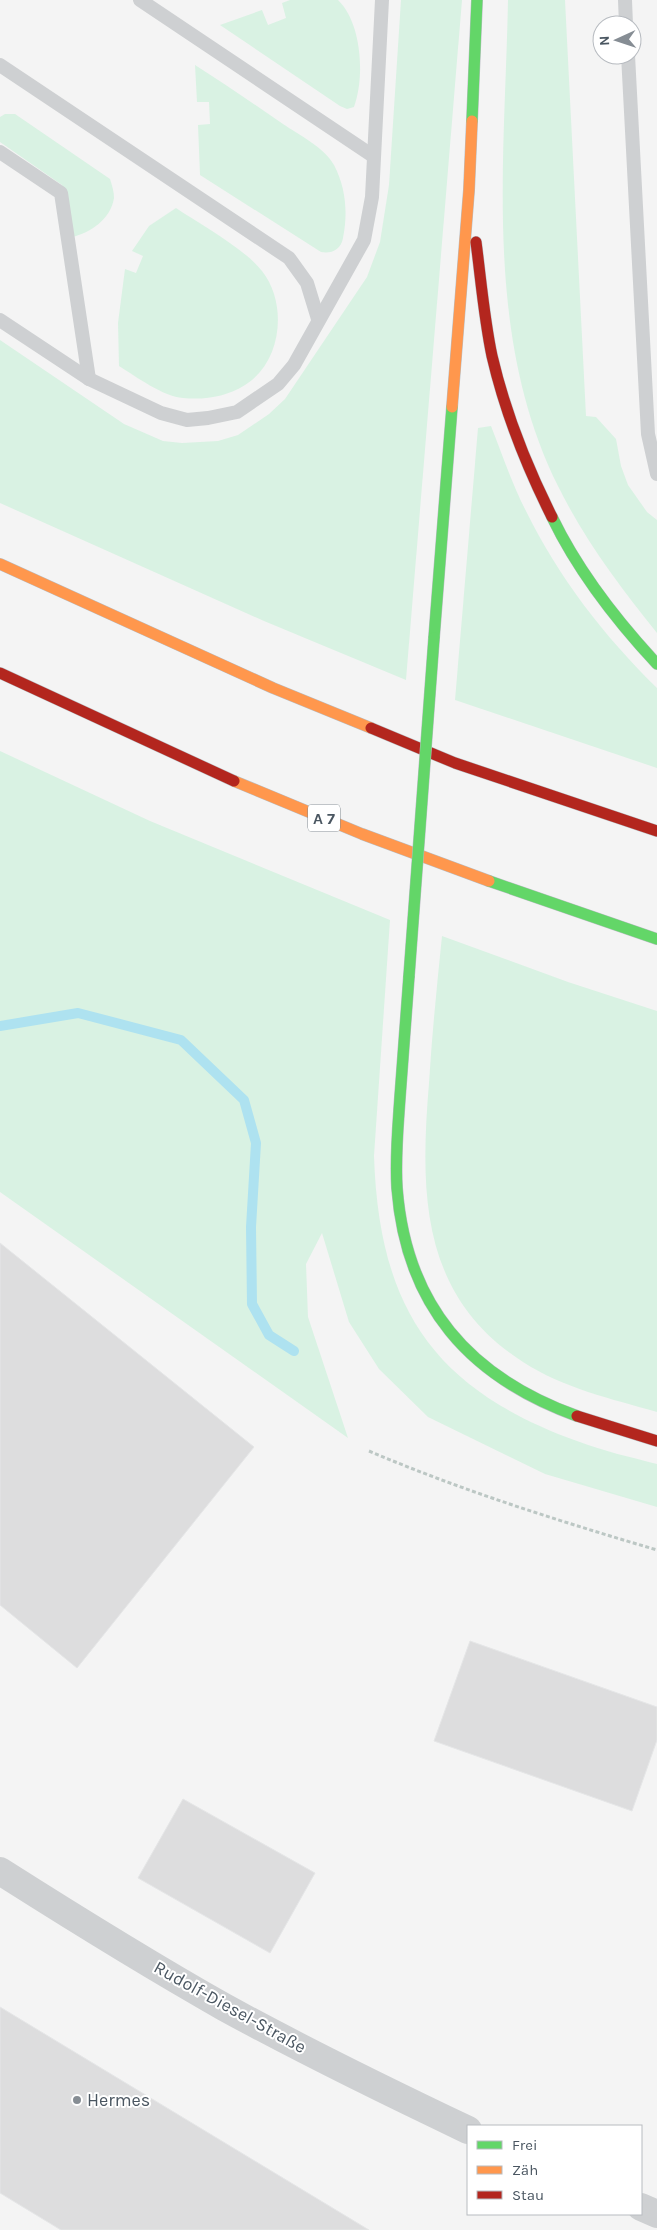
<svg xmlns="http://www.w3.org/2000/svg" width="657" height="2230" viewBox="0 0 657 2230" font-family="Karla,sans-serif">
<rect width="100%" height="100%" fill="#f4f4f4"/>
<g fill="#d9f2e3">
<path d="M 290,0 L 338,0 C 362,23 365,77 354,107 L 347,109 L 340,106 L 220,25 L 262,10 L 268,25 L 286,18 L 282,3 Z"/>
<polygon points="401,0 462,0 406,680 264,621 0,503 0,340 124,424 163,441 182,443 218,441 238,435 269,414 285,399 367,277 380,242 389,185"/>
<path d="M 508,0 L 565,0 L 586,416 L 596,417 L 616,439 L 621,466 L 628,485 L 647,512 L 657,520 L 657,633 C 620,587 584,539 558,486 C 483,335 505,162 508,0 Z"/>
<path d="M 195,65 C 225,84 254,104 283,124 C 299,135 324,147 334,165 C 346,188 348,213 343,238 C 341,250 331,254 321,252 L 200,175 L 198,125 L 210,124 L 209,102 L 197,102 Z"/>
<path d="M 5,114 L 15,114 L 110,179 C 112,185 114,192 114,198 C 111,219 90,233 72,237 L 62,185 L 0,142 L 0,117 Z"/>
<path d="M 176,208 C 201,225 244,248 262,271 C 288,304 282,362 245,385 C 226,397 205,400 183,398 C 164,397 135,376 119,366 L 118,323 L 125,269 L 136,273 L 143,256 L 132,251 L 149,226 Z"/>
<path d="M 491,426 C 502,454 512,484 526,511 C 559,578 604,636 657,688 L 657,768 L 455,700 L 478,428 Z"/>
<path d="M 0,751 L 150,821 L 390,920 L 374,1156 C 379,1307 433,1389 577,1441 C 603,1451 630,1457 657,1464 L 657,1507 L 545,1474 L 428,1417 L 379,1369 L 349,1322 L 322,1233 L 306,1264 L 308,1317 L 348,1438 L 0,1192 Z"/>
<path d="M 442,936 L 568,982 L 657,1011 L 657,1412 C 612,1399 563,1388 523,1362 C 420,1296 420,1192 429,1083 C 432,1034 437,985 442,936 Z"/>
</g>
<g fill="none" stroke-linecap="round" stroke-linejoin="round">
<polyline stroke="#aee2f0" stroke-width="10" points="0,1026 78,1013 181,1040 244,1100 256,1143 251,1227 252,1304 269,1335 294,1351"/>
</g>
<g fill="#ddddde" stroke="#e5e6e7">
<polygon points="0,1243 254,1447 77,1668 0,1605"/>
<polygon points="470,1641 657,1707 657,1740 632,1811 434,1741"/>
<polygon points="183,1799 315,1873 270,1953 138,1878"/>
<polygon points="0,2007 369,2230 61,2230 0,2193"/>
</g>
<g fill="none" stroke-linecap="round" stroke-linejoin="round">
<g stroke="#b9bec3" stroke-width="12">
<g id="fast">
<polyline points="472,121 477,0"/>
<path d="M 552,517 C 578,571 616,620 657,664"/>
<polyline points="434,638 452,407"/>
<polyline points="489,881 657,939"/>
<path d="M 409,976 C 406,1016 403,1057 400,1097 C 398,1127 395,1157 397,1188 C 406,1305 469,1377 577,1416"/>
</g>
</g>
<g stroke="#b9bec3" stroke-width="12">
<g id="slow">
<polyline points="452,407 469,190 472,121"/>
<polyline points="0,564 273,688 371,728"/>
<polyline points="234,781 362,834 489,881"/>
</g>
</g>
<g stroke="#b9bec3" stroke-width="12">
<g id="jam">
<path d="M 476,242 C 481,280 484,318 492,356 C 505,412 526,465 552,517"/>
<polyline points="0,673 234,781"/>
<polyline points="371,728 455,763 657,831"/>
<polyline points="577,1416 657,1441"/>
</g>
</g>
<path stroke="#bcc7c4" stroke-width="3" stroke-dasharray="4 2.5" stroke-linecap="butt" d="M 369,1451 C 463,1491 559,1521 657,1550"/>
<g stroke="#ced0d2" stroke-width="14">
<polyline points="140,0 373,156"/>
<polyline points="625,0 626,25"/>
<polyline points="628,55 648,434 657,474"/>
<polyline points="0,65 289,258 307,283 318,319"/>
<polyline points="0,152 61,193 89,379"/>
<polyline points="0,320 89,379 161,413 187,420 208,418 237,412 278,384 294,365 364,240 372,197 382,0"/>
</g>
<g stroke="#ced0d2" stroke-width="28">
<path d="M 0,1871 C 74,1918 148,1964 224,2007 C 304,2051 386,2091 468,2130"/>
<polyline points="641,2207 657,2214"/>
</g>
<use href="#fast" stroke="#63d668" stroke-width="11"/>
<use href="#slow" stroke="#ff974d" stroke-width="11"/>
<use href="#jam" stroke="#b3261e" stroke-width="11"/>
<g stroke="#b9bec3" stroke-width="12" stroke-linecap="butt">
<polyline id="fast-bridge" points="409,976 434,638"/>
</g>
<use href="#fast-bridge" stroke="#63d668" stroke-width="11"/>
</g>
<circle fill="#868d94" stroke="#fff" stroke-width="2" cx="77" cy="2100" r="5"/>
<g text-anchor="middle" dominant-baseline="central" stroke-width="4" stroke-linejoin="round" paint-order="stroke">
<rect fill="#fff" stroke="#808990" stroke-width="1" x="308" y="804.5" width="32" height="27" rx="4"/>
<g font-size="16" font-weight="bold" fill="#4a5661">
<text x="324" y="818">A 7</text>
</g>
<g font-size="18" fill="#4a5661" stroke="#fff">
<text transform="translate(230 2007) rotate(29)">Rudolf-Diesel-Straße</text>
</g>
<g font-size="18" fill="#4a5661" stroke="#fff" text-anchor="start">
<text x="87" y="2100">Hermes</text>
</g>
</g>
<rect x="467" y="2125" width="175" height="90" fill="#ffffff" stroke="#b7bbc0"/>
<rect x="477" y="2141" width="25" height="8" fill="#63d668" stroke="#b7bbc0"/>
<text x="512" y="2150" font-size="15" fill="#4a5661">Frei</text>
<rect x="477" y="2166" width="25" height="8" fill="#ff974d" stroke="#b7bbc0"/>
<text x="512" y="2175" font-size="15" fill="#4a5661">Zäh</text>
<rect x="477" y="2191" width="25" height="8" fill="#b3261e" stroke="#b7bbc0"/>
<text x="512" y="2200" font-size="15" fill="#4a5661">Stau</text>
<g transform="translate(617 40) rotate(267)"><circle r="24" fill="#ffffff" stroke="#b7bbc0"/>
<path d="M0-4L9 19L0 12L-9 19Z" fill="#868d94"/>
<text y="-8" font-size="14" font-weight="bold" text-anchor="middle" fill="#4a5661">N</text>
</g>
</svg>
